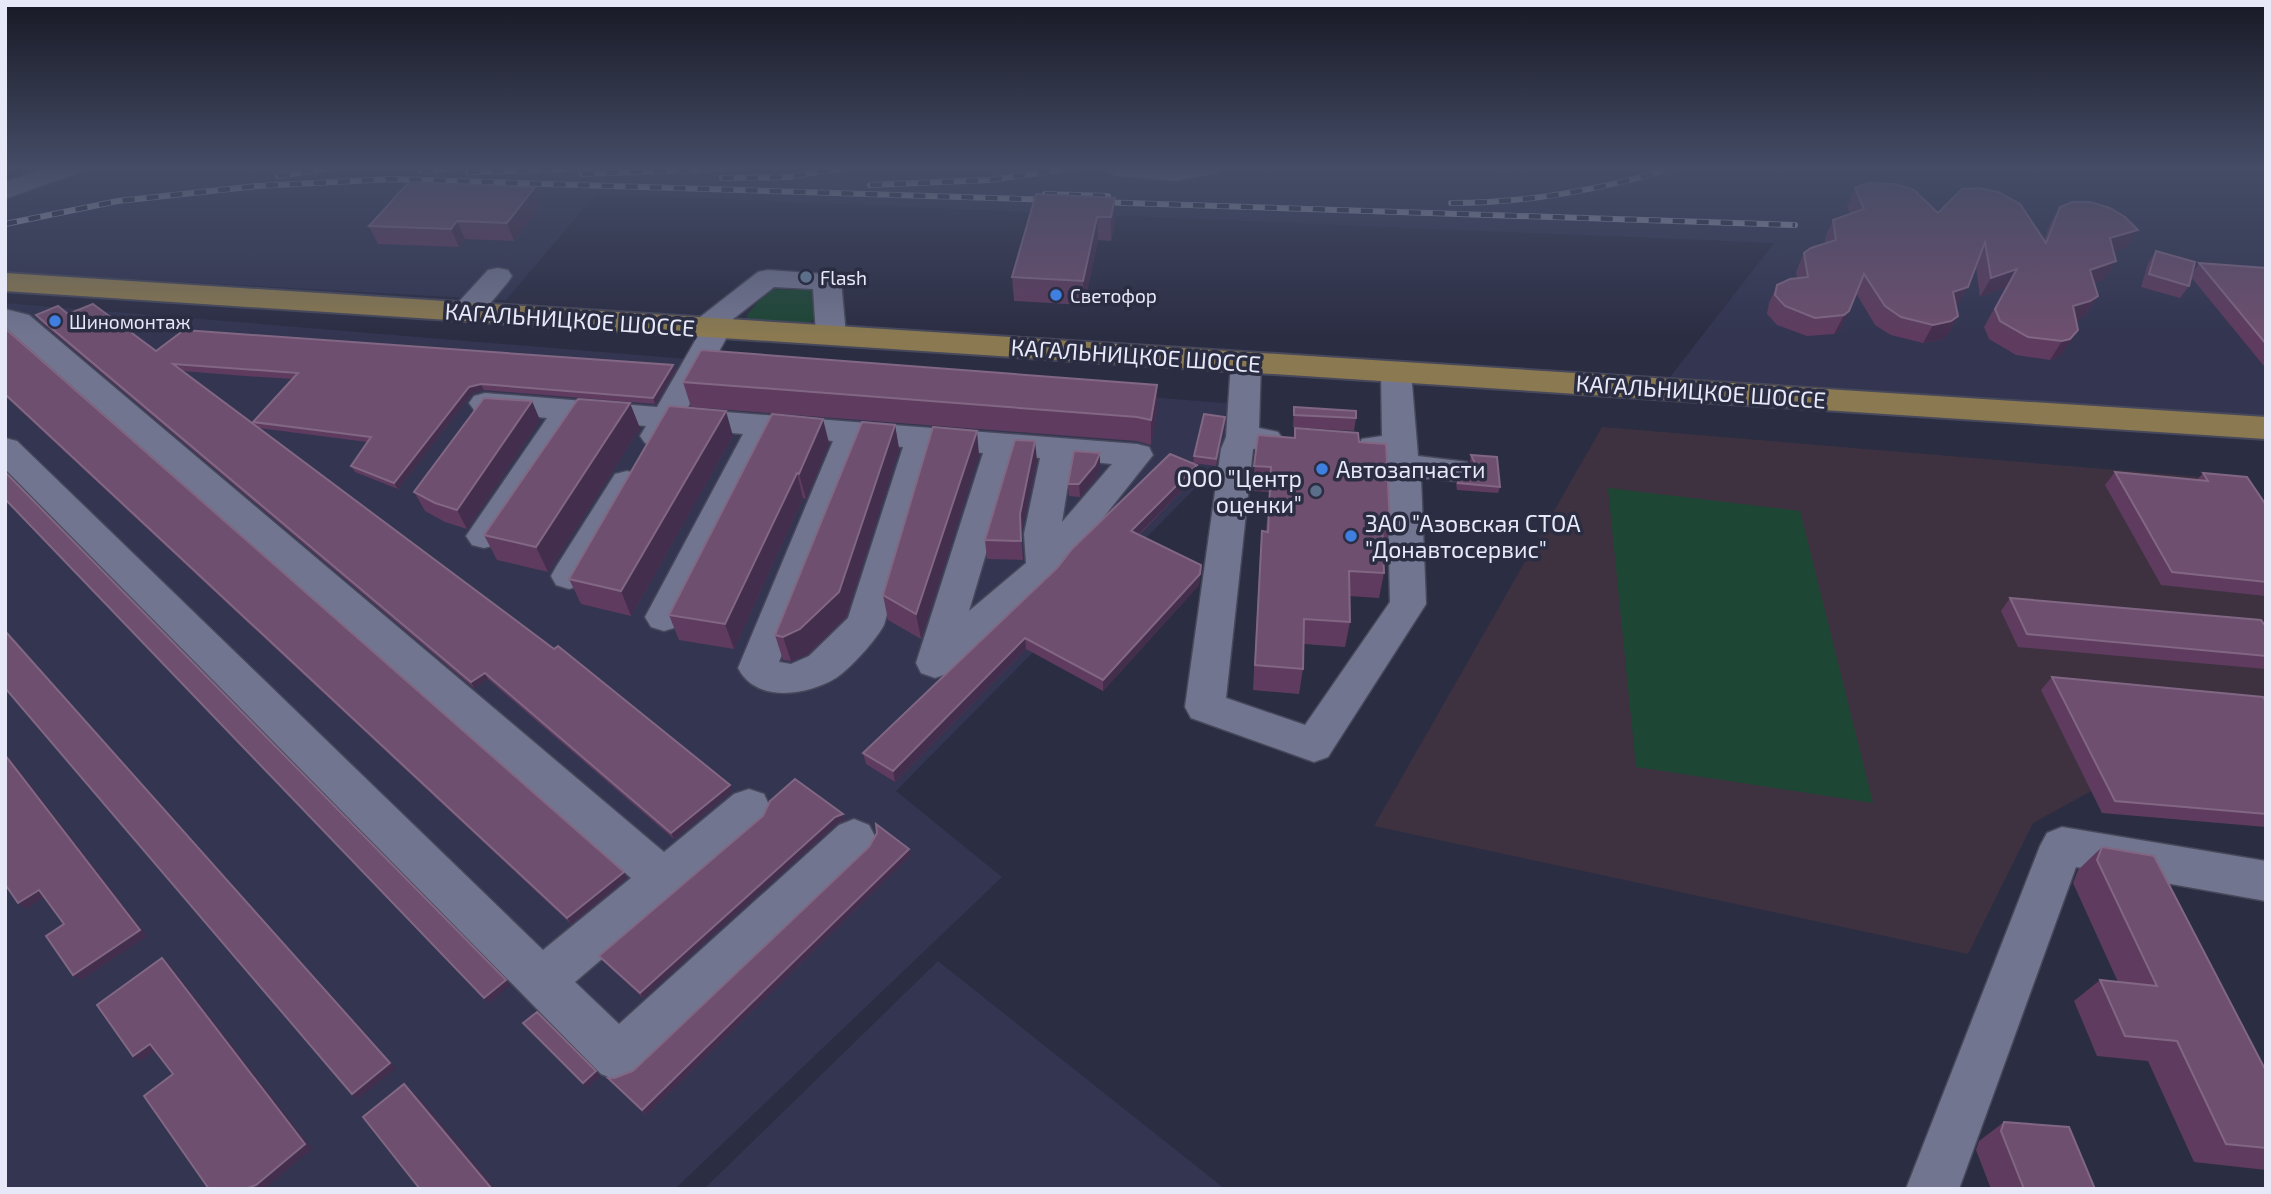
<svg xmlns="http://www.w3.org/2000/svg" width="2271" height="1194" viewBox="0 0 2271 1194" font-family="'Exo 2',sans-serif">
<rect width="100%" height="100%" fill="#2b2d43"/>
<g fill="#333551">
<polygon points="81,168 2266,168 2266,416 1670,377 1774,243 596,194 506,300 5,272 5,196"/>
<polygon points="5,303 1236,404 1225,458 896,791 1002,877 675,1189 5,1189"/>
<polygon points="938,961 1225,1189 704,1189"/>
</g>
<polygon fill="#3e3241" points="1602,427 2249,481 2266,507 2266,695 2033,823 1968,954 1374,826"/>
<g fill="#1d4634">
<polygon points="769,289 812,290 816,318 806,324 749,321 746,316"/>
<polygon points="1608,488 1800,511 1873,803 1636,767"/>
</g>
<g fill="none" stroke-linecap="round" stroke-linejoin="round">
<g stroke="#47485b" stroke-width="3">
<g id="minor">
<polygon points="44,168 81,168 78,173 5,199 5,182"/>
<polygon points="1105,168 1221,168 1218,173 1177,181 1117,176 1108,173"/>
<path d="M 498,268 L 508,270 L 512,276 L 508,282 C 493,299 479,324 455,318 L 451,312 L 455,306 L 488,270 Z"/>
<path d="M 768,270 L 837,275 L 841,281 L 846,335 L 841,341 L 831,344 L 821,341 L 816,335 L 813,289 L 774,287 L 728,323 L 732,328 L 687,409 L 1137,444 L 1149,447 L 1153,455 L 1057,576 L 949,673 L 935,678 L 921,673 L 916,663 L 983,453 L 935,449 L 884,625 C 876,640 850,669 836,678 C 806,696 756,703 738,668 L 833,441 L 774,436 L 677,627 L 664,631 L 651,627 L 645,617 L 743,434 L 676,428 L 667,443 L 656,446 L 645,443 L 640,436 L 646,426 L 577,420 L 496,545 L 484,548 L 472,545 L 466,536 L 547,418 L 474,410 L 469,403 L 474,396 L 485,393 L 657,407 L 699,334 L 690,327 L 695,321 L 758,272 ZM 865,444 L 903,447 L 848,618 L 809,656 L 791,664 L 779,662 ZM 1015,456 L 1040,458 L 1024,534 L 1026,563 L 969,611 ZM 1072,460 L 1112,464 L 1062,522 Z"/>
<polygon points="5,309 29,315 664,852 734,794 749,789 764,794 770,807 764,820 575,982 619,1024 839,825 854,819 869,825 876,838 869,851 635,1074 618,1081 601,1074 5,469 5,438 17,441 543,950 631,878 5,327"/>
<polygon points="1246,353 1257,356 1261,362 1259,428 1278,432 1283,439 1278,446 1253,449 1226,698 1305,725 1390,602 1387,466 1385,457 1362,453 1358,446 1362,439 1382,436 1381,372 1385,365 1396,363 1407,365 1411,372 1418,456 1467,462 1472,470 1467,478 1455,481 1421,478 1426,604 1328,757 1314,762 1191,718 1185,707 1221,449 1226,437 1231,362 1235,356"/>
<polygon points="627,471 639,474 644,482 582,585 569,589 556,585 551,576 556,567 615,474"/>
<polygon points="2062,827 2266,861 2266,901 2076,867 1959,1189 1906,1189 2040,846 2047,833"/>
</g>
</g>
<g stroke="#47485b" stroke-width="4">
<polygon id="major" points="5,273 2266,417 2266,439 5,291"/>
</g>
<use href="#minor" fill="#72758f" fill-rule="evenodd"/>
<use href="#major" fill="#8b7a51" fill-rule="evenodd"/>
<g stroke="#9d9fb0" stroke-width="6">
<g id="rail">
<polyline points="421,171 453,168"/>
<polyline points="468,172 591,168"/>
<polyline points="582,174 737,168"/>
<polyline points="278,176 330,168"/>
<polyline points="722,178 787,177 843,168"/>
<polyline points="870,185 989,180 1074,168"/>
<polyline points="1045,194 1108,196"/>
<polyline points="1097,202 1795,225"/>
<path d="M 1451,203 C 1527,203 1600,190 1673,168"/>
<polyline points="5,224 118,201 257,186 391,179 1055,200"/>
</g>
</g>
<use href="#rail" stroke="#2b2d43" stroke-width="4.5" stroke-dasharray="12" stroke-linecap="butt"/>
</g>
<g fill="#5f3c5f" fill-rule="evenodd">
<polygon points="1492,168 1520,168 1512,175"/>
<polygon points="1855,188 1938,213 2044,240 2050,224 2060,207 2126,248 2113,251 2104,279 2094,283 2098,296 2086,314 2076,320 2065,349 2058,357 2050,360 2016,355 1989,339 1984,327 2006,287 1980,297 1976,266 1968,287 1957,305 1956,306 1958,316 1948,334 1940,340 1923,343 1891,335 1875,325 1856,293 1840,330 1834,334 1807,336 1777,325 1767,314 1769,303 1777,285 1797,278 1796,272 1804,253 1825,244 1825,238 1833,220 1850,214 1847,206"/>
<polygon points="1115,198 1115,221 1111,241 1098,240 1084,305 1014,301 1012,277"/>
<polygon points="542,204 514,241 465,239 459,247 378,244 369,226"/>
<polygon points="2156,251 2192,274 2199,263 2266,268 2266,367 2264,366 2191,277 2189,286 2180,298 2141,287 2148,263"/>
<path d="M 68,314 L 156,351 L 673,365 L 675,371 L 655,404 L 484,390 L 472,393 L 398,489 L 355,472 L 351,466 L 367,442 L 259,428 L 732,791 L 674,839 L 488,679 L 474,688 L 40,321 L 36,315 ZM 182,371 L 245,376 L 293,379 L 253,422 L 256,426 Z"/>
<polygon points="5,331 627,878 571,924 5,396"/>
<polygon points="683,382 1157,410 1151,445 1137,441 691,407"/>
<polygon points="1294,407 1356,418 1354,431 1293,427"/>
<polygon points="772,414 829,443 806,499 803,498 734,649 679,640 669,615"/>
<polygon points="1225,417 1216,466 1193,463 1194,456"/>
<polygon points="540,420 467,529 445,522 425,511 414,492"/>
<polygon points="895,425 899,449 846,617 808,654 791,661 783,660 775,635"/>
<polygon points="640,428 548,572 497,560 484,535"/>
<polygon points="1295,428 1359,442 1390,524 1385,549 1383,549 1384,573 1379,598 1349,596 1350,622 1345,647 1304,644 1303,669 1299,694 1253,690 1260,556 1262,531 1266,532 1269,492 1252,491 1258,435 1294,438"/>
<polygon points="733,436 631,616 581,604 569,579"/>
<polygon points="979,455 921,639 888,620 883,595"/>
<polygon points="1471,455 1500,487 1498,493 1457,490 1456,483 1458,477 1469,474 1473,469 1470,461"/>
<polygon points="1037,460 1021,533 1023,560 987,559 985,540"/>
<polygon points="1197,465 1196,476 1139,535 1201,565 1199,585 1103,691 1026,649 895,782 866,764 863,753"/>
<polygon points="1100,466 1096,478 1080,497 1069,496 1068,484"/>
<polygon points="2115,472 2197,480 2203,473 2266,505 2266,596 2161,585 2105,485"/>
<polygon points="2010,598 2266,627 2266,669 2018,647 2001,611"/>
<polygon points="2052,677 2266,702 2266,827 2102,813 2041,690"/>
<polygon points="843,814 845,820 837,823 643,998 603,961 599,956"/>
<polygon points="2102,847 2266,1071 2266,1170 2194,1162 2148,1061 2097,1056 2074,1001 2100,980 2118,982 2073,883 2078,870"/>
<polygon points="911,855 646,1115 608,1078 615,1078 633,1071"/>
<polygon points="2004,1122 2095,1189 1991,1189 1976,1150 1979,1141"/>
</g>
<g fill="#442e4d">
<polygon points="1513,168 1520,168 1512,175"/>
<polygon points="535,187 542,204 514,241 507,223"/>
<polygon points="1115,198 1115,221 1111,241 1111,217"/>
<polygon points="1097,217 1098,240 1084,305 1083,281"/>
<polygon points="457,221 465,239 459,247 451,229"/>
<polygon points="2138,230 2126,248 2098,256 2110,238"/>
<polygon points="2116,261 2104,279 2078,289 2090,270"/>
<polygon points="2017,269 2006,287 1980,297 1991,278"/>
<polygon points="1968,287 1957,305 1942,311 1953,292"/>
<polygon points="2098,296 2086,314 2078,320 2061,324 2073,306"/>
<polygon points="1849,311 1840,330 1834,334 1844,315"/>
<polygon points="1958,316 1948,334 1940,340 1923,343 1933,325"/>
<polygon points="2078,330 2065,349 2058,357 2050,360 2062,341"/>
<polygon points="673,365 675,371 655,404 653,398"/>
<polygon points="481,384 484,390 472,393 398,489 394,483 469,387"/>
<polygon points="1157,385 1157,410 1151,445 1151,420"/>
<polygon points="532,401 540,420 467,529 457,510"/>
<polygon points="630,403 640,428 548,572 536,547"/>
<polygon points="726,411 733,436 631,616 621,591"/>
<polygon points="823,419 829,443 806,499 799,474"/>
<polygon points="895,425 899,449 846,617 808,654 791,661 783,637"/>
<polygon points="977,431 979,455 921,639 916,614"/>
<polygon points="1035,441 1037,460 1021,533 1023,560 1020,514"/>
<polygon points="1100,453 1100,466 1096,478 1080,497 1079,484"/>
<polygon points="1197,465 1196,476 1131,542 1131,531"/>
<polygon points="797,473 803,498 734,649 725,624"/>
<polygon points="1201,565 1199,585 1103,691 1103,680"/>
<polygon points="5,630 396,1068 358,1099 352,1094"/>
<polygon points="1025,638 1026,649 895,782 893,771"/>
<polygon points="485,673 488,679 474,688 471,682"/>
<polygon points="5,752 147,936 81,980 73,975 140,930 5,755"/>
<polygon points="730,785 732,791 674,839 671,833"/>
<polygon points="843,814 845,820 837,823 643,998 640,993 835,817"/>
<polygon points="909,849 911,855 646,1115 642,1110"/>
<polygon points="624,872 627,878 571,924 567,918"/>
<polygon points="39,890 46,896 26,909 18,903"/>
<polygon points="162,958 169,964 312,1149 264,1189 245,1189"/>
<polygon points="506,980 510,985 489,1003 484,998"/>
<polygon points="150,1044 157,1049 140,1061 133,1056"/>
<polygon points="596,1071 600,1076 587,1088 583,1083"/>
<polygon points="404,1084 420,1099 496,1189 492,1189"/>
</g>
<g fill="#6e4f6f" stroke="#816784" stroke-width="2">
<polygon points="409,182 535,187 507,223 457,221 451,229 369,226"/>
<polygon points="1868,183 1895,184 1914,190 1938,213 1962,189 1979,188 1998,192 2020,204 2046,243 2060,207 2072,202 2090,202 2110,208 2125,217 2138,230 2110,238 2116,261 2090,270 2098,296 2090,301 2073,306 2078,330 2070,339 2062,341 2028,337 2000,321 1995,309 2017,269 1991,278 1985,242 1968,287 1953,292 1958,316 1951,321 1933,325 1901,317 1885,306 1864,274 1849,311 1844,315 1815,318 1785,306 1775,295 1777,285 1790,279 1808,277 1804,253 1811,248 1836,240 1833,220 1864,209 1855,188"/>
<polygon points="1036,194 1115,198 1111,217 1097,217 1083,281 1012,277"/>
<polygon points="2156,251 2195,262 2189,286 2149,274"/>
<polygon points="2199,263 2266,268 2266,344"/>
<polygon points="93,304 156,351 184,330 673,365 653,398 481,384 469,387 394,483 351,466 371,437 253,422 298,373 173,364 554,649 558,646 730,785 671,833 485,673 471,682 36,315 58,306 68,314"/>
<polygon points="7,330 624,872 567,918 5,394 5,331"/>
<polygon points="701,350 1157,385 1151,420 1137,417 683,382"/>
<polygon points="484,398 532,401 457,510 435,503 414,492"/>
<polygon points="578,399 630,403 536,547 484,535"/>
<polygon points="669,406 726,411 621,591 569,579"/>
<polygon points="1294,407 1356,411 1356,418 1294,415"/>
<polygon points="772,414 823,419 799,474 797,473 725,624 669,615"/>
<polygon points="1204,414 1225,417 1216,459 1194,456"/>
<polygon points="862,422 895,425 839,592 800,629 783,637 775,635"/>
<polygon points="933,427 977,431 916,614 883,595"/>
<polygon points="1295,428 1358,433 1359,442 1386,444 1390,524 1382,523 1384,573 1349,571 1350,622 1304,619 1303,669 1255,665 1262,531 1268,532 1271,467 1254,466 1258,435 1295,438"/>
<polygon points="1015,440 1035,441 1020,514 1021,541 985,540"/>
<polygon points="1074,451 1100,453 1095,465 1079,484 1068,484"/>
<polygon points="1170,454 1197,465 1131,531 1201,565 1200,574 1103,680 1025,638 893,771 863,753 1058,567 1072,549"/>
<polygon points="1471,455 1497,457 1500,487 1458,483 1458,477 1469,474 1476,465"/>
<polygon points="5,472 506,980 484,998 5,499"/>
<polygon points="2115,472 2208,481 2203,473 2247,477 2266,505 2266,582 2172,572"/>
<polygon points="2010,598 2261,620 2266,627 2266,656 2027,634"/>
<polygon points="5,631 390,1063 352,1094 5,688"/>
<polygon points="2052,677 2263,697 2266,702 2266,814 2115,801"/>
<polygon points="5,755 140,930 73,975 46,936 64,924 39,890 18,903 5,884"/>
<polygon points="795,779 843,814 835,817 640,993 599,956 763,816 770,801"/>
<polygon points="876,824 909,849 642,1110 608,1078 615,1078 633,1071 869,847 877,833"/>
<polygon points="2102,847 2154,856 2266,1071 2266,1148 2226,1144 2177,1041 2125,1036 2100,980 2157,986 2097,860"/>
<polygon points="162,958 305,1144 256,1185 245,1189 209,1189 144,1096 173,1074 150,1044 133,1056 97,1005"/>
<polygon points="537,1012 596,1071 583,1083 523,1023"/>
<polygon points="404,1084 492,1189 420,1189 363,1117"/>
<polygon points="2004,1122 2069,1127 2095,1189 2024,1189 2001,1131"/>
</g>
<linearGradient id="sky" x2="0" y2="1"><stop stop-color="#181925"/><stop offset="0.5" stop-color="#444c66"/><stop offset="1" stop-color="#444c66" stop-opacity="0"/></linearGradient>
<rect width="2271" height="336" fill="url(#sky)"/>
<g fill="#5c6f8a" stroke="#2b2d43" stroke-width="2.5">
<circle cx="806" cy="277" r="7"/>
<circle cx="1316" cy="491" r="7"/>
</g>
<g fill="#3f7fe0" stroke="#2b2d43" stroke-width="2.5">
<circle cx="1056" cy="295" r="7"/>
<circle cx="55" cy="321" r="7"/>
<circle cx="1322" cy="469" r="7"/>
<circle cx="1351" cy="536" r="7"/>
</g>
<g text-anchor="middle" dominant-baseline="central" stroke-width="7" stroke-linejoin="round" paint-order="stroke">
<g font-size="19" fill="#e7e9f8" stroke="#2b2d43" text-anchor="start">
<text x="820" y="277">Flash</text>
<text x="1070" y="295">Светофор</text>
<text x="69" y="321">Шиномонтаж</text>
</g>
<g font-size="23" fill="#e7e9f8" stroke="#2b2d43">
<text transform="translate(570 319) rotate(4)">КАГАЛЬНИЦКОЕ ШОССЕ</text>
<text transform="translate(1136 355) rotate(4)">КАГАЛЬНИЦКОЕ ШОССЕ</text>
<text transform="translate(1701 391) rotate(4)">КАГАЛЬНИЦКОЕ ШОССЕ</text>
</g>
<g font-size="23" fill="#e7e9f8" stroke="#2b2d43" text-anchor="start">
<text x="1336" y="469">Автозапчасти</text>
<text x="1302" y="478" text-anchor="end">ООО "Центр<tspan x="1302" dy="26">оценки"</tspan></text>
<text x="1365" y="523">ЗАО "Азовская СТОА<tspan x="1365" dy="26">"Донавтосервис"</tspan></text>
</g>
</g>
<rect width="2271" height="1194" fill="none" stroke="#e7e9f8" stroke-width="14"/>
</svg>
